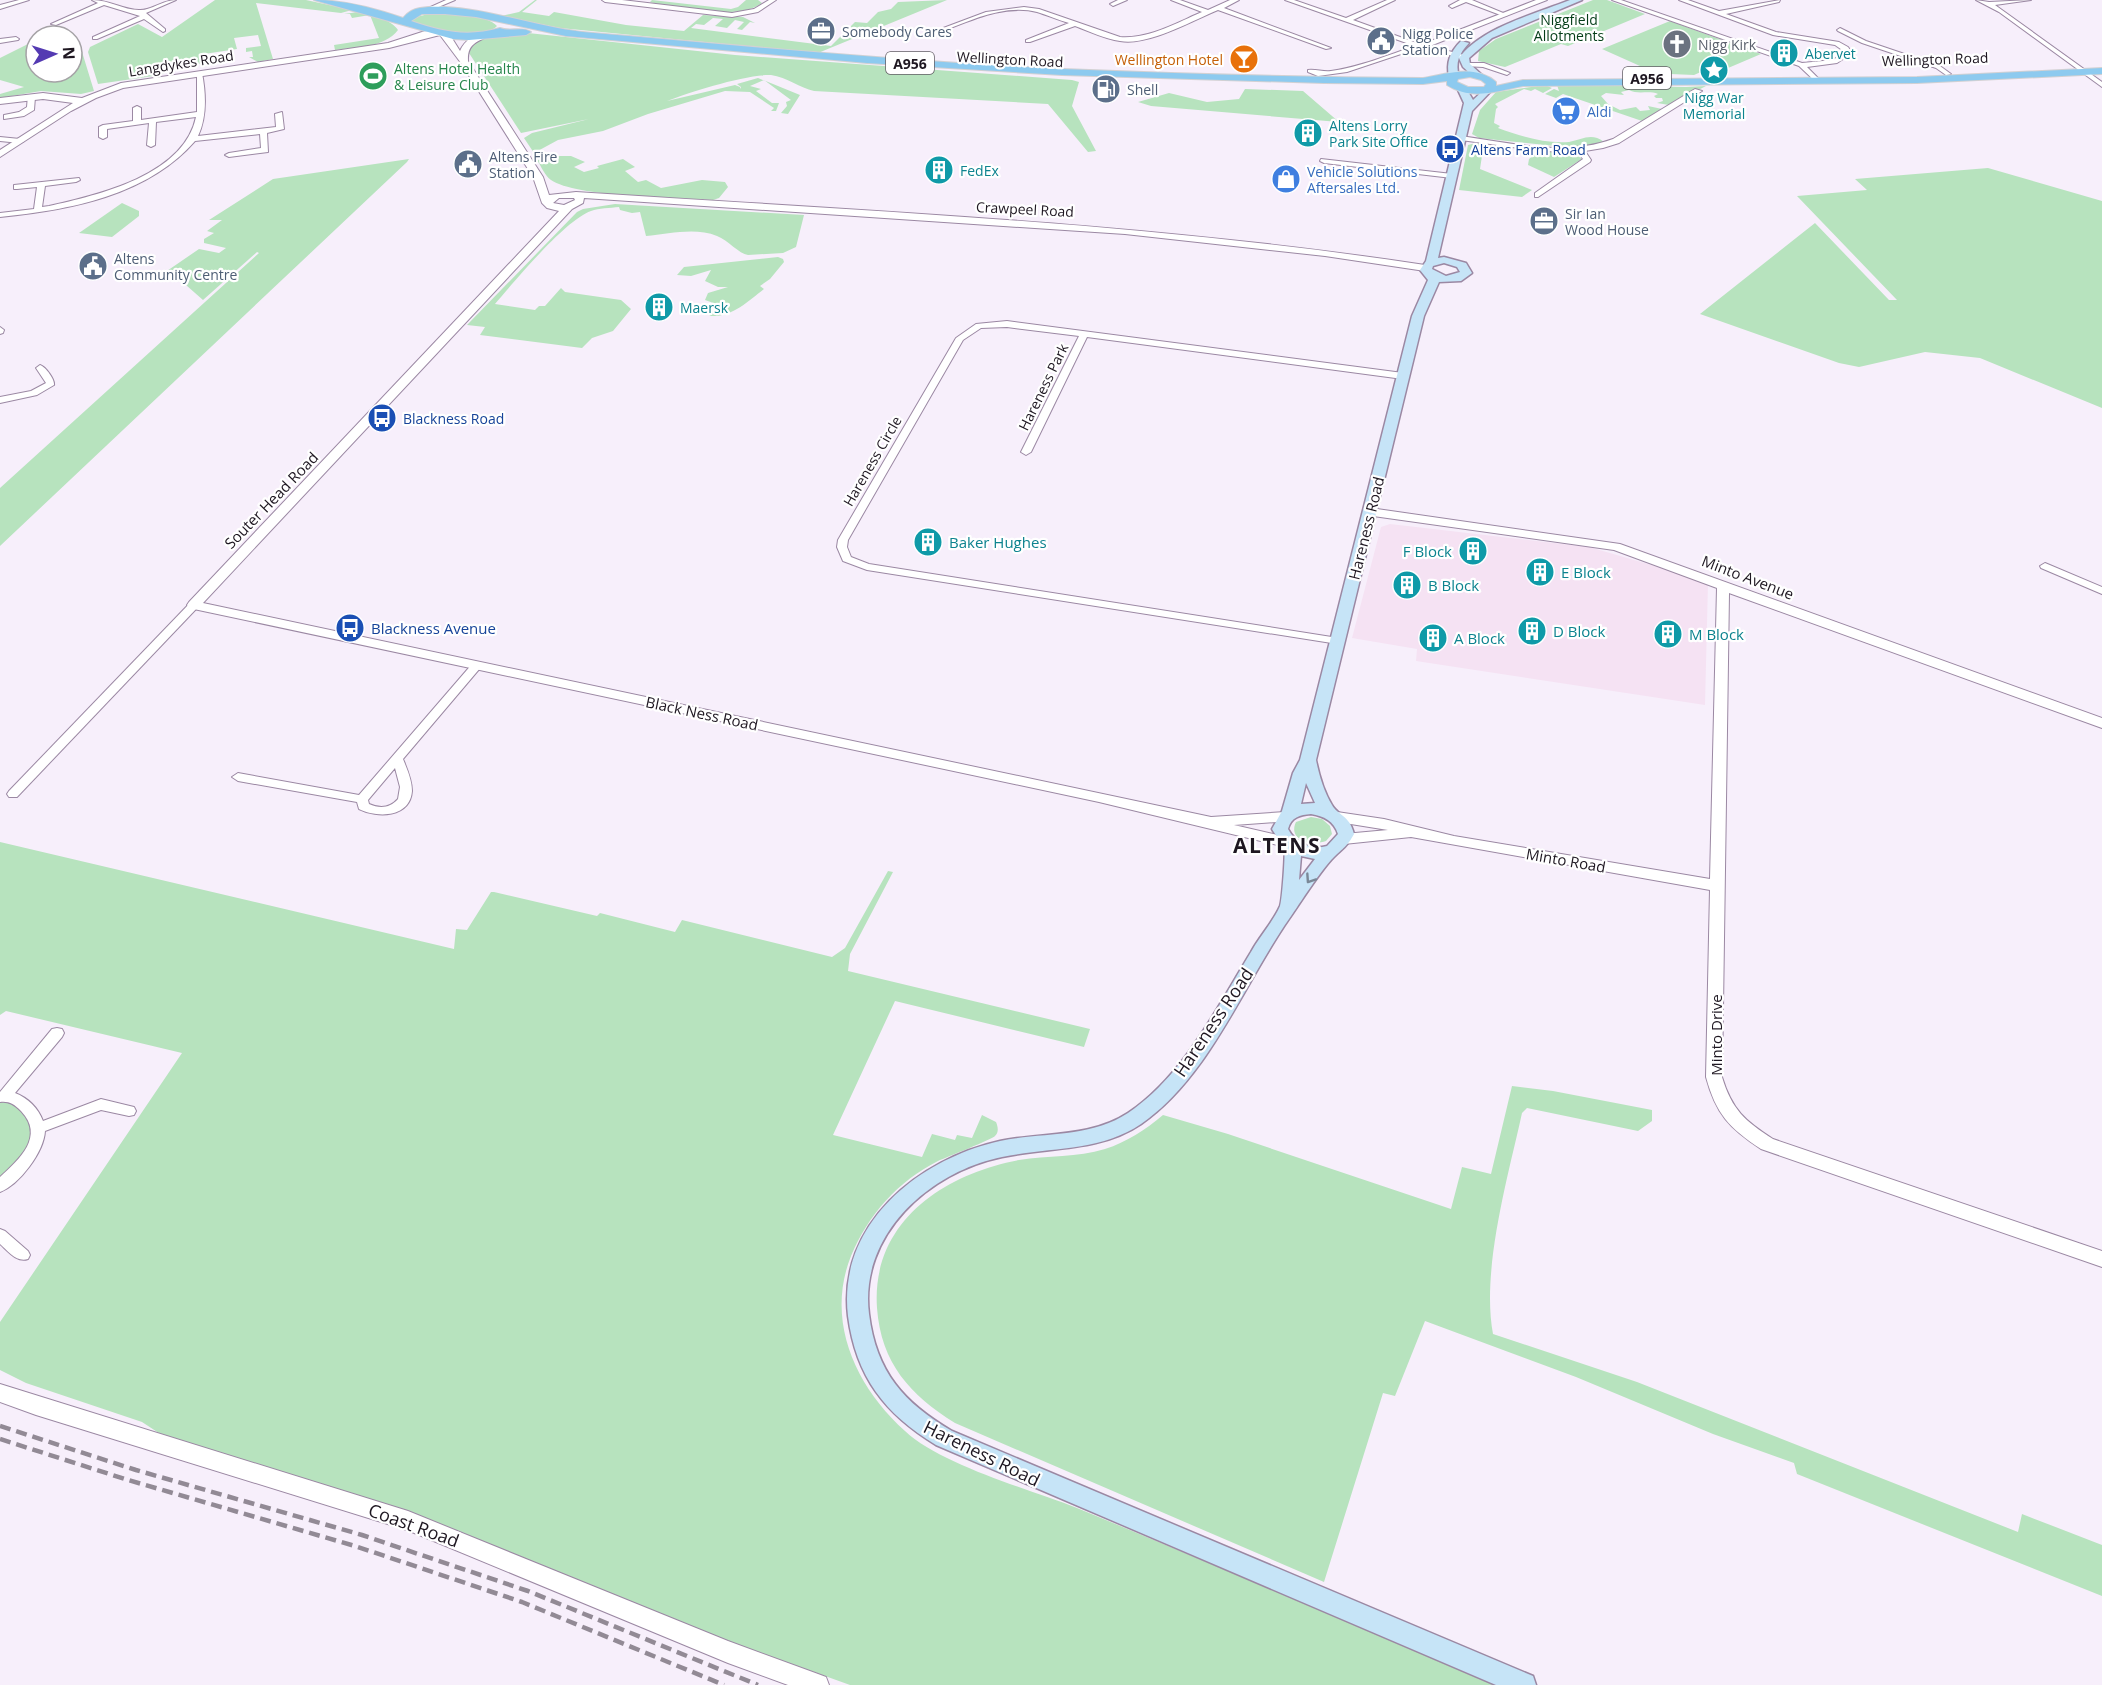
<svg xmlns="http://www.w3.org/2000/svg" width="2102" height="1685" viewBox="0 0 2102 1685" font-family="'Open Sans',sans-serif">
<rect width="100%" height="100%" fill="#f7effb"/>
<polygon fill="#f5e2f3" points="1390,524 1589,547 1655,566 1689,573 1708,583 1705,705 1416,661 1417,649 1352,638 1381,527"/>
<g fill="#b7e3be">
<polygon points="215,0 306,0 352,10 341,13 256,3 273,59 258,62 249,57 253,57 252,51 246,52 246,48 261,46 258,35 234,38 237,49 204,54 206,64 163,62 164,73 160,75 98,84 88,52 90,47 138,24 162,37"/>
<polygon points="535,0 537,0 522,12 549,16 554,12 626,25 684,31 703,15 743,17 755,23 750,22 742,30 737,29 744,22 735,20 727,28 715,26 723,19 713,18 704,25 696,24 691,28 831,46 855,22 867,23 878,12 891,9 898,2 947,0 818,53 560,28 501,16 519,12"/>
<path d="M 652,0 L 731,9 L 738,7 L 746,0 L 758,0 L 762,3 C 739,21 685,7 658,4 L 650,2 Z"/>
<polygon points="1593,0 1607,0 1645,14 1568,46 1561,44 1505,67 1478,61 1479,51 1496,39"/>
<path d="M 358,12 C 371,15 391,19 398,30 C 384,48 356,47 335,50 L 334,45 L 379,38 L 370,15 L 352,18 L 350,14 L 344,14 Z"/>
<path d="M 433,13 C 449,14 487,14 497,26 C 486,40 425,31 412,21 L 416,17 Z"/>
<polygon points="1670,21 1761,54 1714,74 1703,71 1694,75 1623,72 1640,66 1602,49"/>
<path d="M 528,33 L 735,55 L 1072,80 L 1079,82 L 1072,106 L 1096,151 L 1088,152 L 1048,104 L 814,91 C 800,88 787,77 771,75 C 747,74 690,92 667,101 L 735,85 L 740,87 L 740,89 L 741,87 L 737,84 L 758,78 L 800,95 L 788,114 L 781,113 L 787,106 L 786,102 L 791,100 L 764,80 L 750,86 L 761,89 L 756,91 L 772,103 L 779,103 L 776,111 L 771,111 L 774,108 L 750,92 L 725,91 L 648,114 L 603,131 L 558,140 L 534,153 L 524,138 L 532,133 L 589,119 L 521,133 L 469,53 L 470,42 L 474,39 Z"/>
<polygon points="72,39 79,42 94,91 81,94 41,91 0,98 0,94 24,87 0,80 0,58 36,40 36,72 72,72"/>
<path d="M 1545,85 L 1552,88 L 1543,93 L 1535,89 L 1531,91 L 1524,89 L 1495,104 L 1498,107 L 1496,109 L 1494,123 L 1500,126 L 1498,128 C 1520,136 1545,144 1569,142 C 1582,140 1591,132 1604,142 L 1577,147 L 1564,147 L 1479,138 L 1472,134 L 1480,110 L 1496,92 Z"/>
<path d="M 1557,85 L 1686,87 L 1706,86 L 1669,105 L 1657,103 L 1663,101 L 1662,98 L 1656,98 L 1654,96 L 1658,94 C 1649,90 1638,95 1629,90 L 1621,92 L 1624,95 L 1606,93 L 1601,96 L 1608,104 L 1620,110 L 1636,107 L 1640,111 L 1650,110 L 1648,106 L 1662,109 L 1642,121 L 1563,94 L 1556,98 L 1545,94 L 1554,89 L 1559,91 Z"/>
<polygon points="1245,89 1303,91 1339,122 1151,106 1138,102 1169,93 1207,102 1239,99"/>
<polygon points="1476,143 1512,147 1511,151 1483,149 1480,169 1532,190 1522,197 1459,190 1468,145"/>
<polygon points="1541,150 1574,153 1582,159 1554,177 1528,165 1529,159"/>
<path d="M 558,156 L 571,156 L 585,162 L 574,167 L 584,172 L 599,168 L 597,166 L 623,159 L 635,167 L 625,171 L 638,182 L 646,180 L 661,188 L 702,180 L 725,182 L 728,187 L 719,198 L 713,200 C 679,198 575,197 551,180 C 545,176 541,166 537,160 Z"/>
<polygon points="409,159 407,162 0,546 0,488 259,253 257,252 203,300 178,278 164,273 199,249 219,253 226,248 204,243 204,239 214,233 207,231 222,220 209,220 273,179"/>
<polygon points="1988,168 2102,201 2102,408 1980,358 1925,352 1859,367 1839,363 1700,314 1815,223 1889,300 1897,300 1797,196 1867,190 1855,179"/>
<polygon points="122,203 139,211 139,216 112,237 79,233"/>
<path d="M 615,204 L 804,215 L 796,247 L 783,253 L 748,255 C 739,254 728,240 717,236 C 695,227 669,234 646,236 L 640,212 L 632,213 L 620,210 L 619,207 C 610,208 599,208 591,211 C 565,220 514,282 495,304 L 535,310 L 539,306 L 545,306 L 561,288 L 565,292 L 621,300 L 631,309 L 613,331 L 592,338 L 582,348 L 480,335 L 485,327 L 467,325 L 577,212 L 583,209 Z"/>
<path d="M 778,257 L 783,259 L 784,262 L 770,279 L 760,286 L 764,289 C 747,302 733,317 710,316 L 708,312 L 717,309 L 719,305 L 705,300 L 708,293 L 728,287 L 718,287 L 705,281 L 711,270 L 691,276 L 677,275 L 684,267 Z"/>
<path d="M 1311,817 L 1322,819 L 1330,826 L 1332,834 L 1326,841 C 1313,846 1287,841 1296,822 Z"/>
<path d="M 0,842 L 454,949 L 456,929 L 467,930 L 491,892 L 494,892 L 597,916 L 600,913 L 675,932 L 682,920 L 832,957 L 845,948 L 888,871 L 893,872 L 850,954 L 848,971 L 1090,1029 L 1084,1047 L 895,1001 L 833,1135 L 922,1157 L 932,1134 L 955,1140 L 957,1135 L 972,1138 L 982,1115 L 996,1122 C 998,1127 999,1132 995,1136 C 993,1139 947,1157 938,1161 C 898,1181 868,1215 851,1256 C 825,1321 856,1387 905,1431 C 941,1465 1029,1489 1077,1508 C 1217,1566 1356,1625 1495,1685 L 850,1685 L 168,1439 L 142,1422 L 26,1383 L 0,1370 L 0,1322 L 182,1053 L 6,1011 L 0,1015 Z"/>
<path d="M 1512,1086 L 1553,1091 L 1652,1110 L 1652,1121 L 1638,1131 L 1527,1108 L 1522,1113 C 1508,1177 1481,1270 1493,1334 L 1637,1382 L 2018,1532 L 2022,1514 L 2102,1545 L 2102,1596 L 1797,1474 L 1794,1463 L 1713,1434 L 1576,1377 L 1425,1321 L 1395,1396 L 1383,1393 L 1324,1582 L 955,1423 C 910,1395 881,1363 877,1308 C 871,1222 944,1174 1019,1160 C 1048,1155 1077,1158 1105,1149 C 1127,1142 1145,1130 1163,1115 L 1228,1134 L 1451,1209 L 1462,1167 L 1491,1174 Z"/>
<polygon points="0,1097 13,1097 38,1137 0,1186"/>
</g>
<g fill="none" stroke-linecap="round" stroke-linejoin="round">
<g stroke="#9b88a3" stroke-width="2">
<g id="minor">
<polygon points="19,0 29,0 0,9 0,5"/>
<path d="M 92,0 C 110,0 123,10 139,10 C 150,11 163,0 176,0 L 146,13 L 165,29 L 165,31 L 163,32 L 144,19 L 97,39 L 93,39 L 93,37 L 140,16 L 104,5 L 56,25 L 51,24 L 98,3 Z"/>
<polygon points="446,0 455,0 429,11 424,10"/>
<polygon points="602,0 622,0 732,13 754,9 769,0 776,0 758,12 732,17 605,2"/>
<polygon points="1118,0 1127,0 1113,6 1110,4"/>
<path d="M 1171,0 L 1180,0 L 1208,10 L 1230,0 L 1239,0 L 1224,8 L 1331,48 L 1326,49 L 1218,10 C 1191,21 1149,46 1120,41 C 1105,39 1089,31 1075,26 L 1030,42 L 1026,42 L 1026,40 L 1069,23 C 1058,20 1047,15 1037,12 C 1005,4 972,20 943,31 L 938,30 L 986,12 L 1024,7 L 1039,9 L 1120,37 C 1149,39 1176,23 1202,12 Z"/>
<path d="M 1285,0 L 1294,0 L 1346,18 L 1387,0 L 1395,0 L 1353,20 L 1425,46 L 1347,72 L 1318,76 L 1308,72 L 1308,70 C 1316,69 1323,72 1331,71 C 1360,67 1388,55 1415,46 Z"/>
<polygon points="1460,0 1472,0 1508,15 1503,16 1466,2 1452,8 1449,6"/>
<polygon points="1612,0 1621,0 1802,63 1833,60 1845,52 1835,45 1773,35 1679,0 1688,0 1719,11 1780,0 1779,2 1726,14 1776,32 1839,42 1848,47 1852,53 1837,63 1807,67 1821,81 1817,83 1799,66"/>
<polygon points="1976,0 1989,2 2031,0 1995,5 2102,82 2102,87 1999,12"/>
<polygon points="1840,28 1866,41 1940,66 1951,74 1946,75 1936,68 1862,43 1838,31 1837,30"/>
<polygon points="16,37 19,39 18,40 0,43 0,39"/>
<polygon points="1466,63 1484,63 1510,73 1507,75 1483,67 1464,66 1464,64"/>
<path d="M 197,72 L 202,73 C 206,94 207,117 198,136 L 276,127 L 275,114 L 282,112 L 284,129 L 267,133 L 268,152 L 229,157 L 225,155 L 229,153 L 261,148 L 260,134 L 195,141 C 147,196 69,210 0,217 L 0,213 L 34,209 L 37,187 L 17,189 L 14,189 L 14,185 L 79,178 L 80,180 L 76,182 L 45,186 L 42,207 L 49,206 C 99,195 184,175 196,117 L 156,122 L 155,145 L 151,147 L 147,145 L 149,123 L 107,129 L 107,137 L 103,139 L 99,137 L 99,127 L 103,125 L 133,121 L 133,108 L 137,106 L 141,108 L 141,120 L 197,112 Z"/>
<path d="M 1695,89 L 1702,91 L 1619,143 L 1603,148 L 1585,151 L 1591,160 L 1590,162 L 1538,197 L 1535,197 L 1535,193 L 1583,159 L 1578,152 L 1540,151 L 1461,140 L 1457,138 L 1461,136 C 1510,143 1565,157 1613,139 Z"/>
<polygon points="28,95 35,97 34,110 24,116 4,119 4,115 19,112 27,107"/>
<polygon points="0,137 20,139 24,141 20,143 0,141"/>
<polygon points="1321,159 1452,174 1456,176 1452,178 1324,163 1320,161"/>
<polygon points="1007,321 1403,373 1407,376 1403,379 1087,337 1031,452 1026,455 1021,452 1079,336 1007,327 981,328 963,340 848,540 847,547 851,557 869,564 1338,638 1343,641 1342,643 1338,644 867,570 843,561 837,547 838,540 956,338 976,324"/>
<polygon points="0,327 4,330 3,333 0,334"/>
<path d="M 40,365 C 46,367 55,380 54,385 L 37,395 L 0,403 L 0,397 L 31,391 L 46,383 L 36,368 Z"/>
<polygon points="2045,563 2102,587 2102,594 2041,568 2040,566"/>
<polygon points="194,602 199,605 198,607 17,797 9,797 7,794 9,791 190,603"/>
<path d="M 477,662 L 481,663 L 482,665 L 481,667 L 403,759 C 407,769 412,780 412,791 C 410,818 377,818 359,809 L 357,802 L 238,781 L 232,777 L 238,773 L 359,795 L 473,663 ZM 395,768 L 400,787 L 398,799 C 390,808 380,809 369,804 L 368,800 Z"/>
<path d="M 57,1028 L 62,1029 L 64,1033 L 62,1037 L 15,1093 C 28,1098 38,1108 43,1121 L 101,1099 L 134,1107 L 136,1111 L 134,1115 L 129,1116 L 101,1110 L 45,1131 C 44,1152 19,1185 0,1192 L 0,1177 C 20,1159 45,1136 21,1111 C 14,1104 9,1101 0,1102 L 0,1092 L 52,1029 Z"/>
<path d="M 0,1229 L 5,1231 L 28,1251 L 30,1255 L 28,1259 C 17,1263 8,1251 0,1244 Z"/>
</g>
</g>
<g stroke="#9b88a3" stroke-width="2">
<g id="tertiary">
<polygon points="1536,0 1547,0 1430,46 1467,56 1467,60 1418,46"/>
<path d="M 438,30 L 450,35 L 460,51 C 465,39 474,36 486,32 L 490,35 C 478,42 467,43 468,61 L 543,177 L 549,195 L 576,192 C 860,211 1143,222 1425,265 L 1430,268 L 1425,271 L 1325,256 L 1125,234 L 584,198 L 583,203 L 572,209 L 203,603 L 1211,817 L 1285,812 L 1292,817 L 1290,821 L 1234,825 L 1291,838 L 1293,842 L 1291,846 L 1286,847 L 1099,802 L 189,608 L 187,605 L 189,602 L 559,211 L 547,208 L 542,203 L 533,177 L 461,63 L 440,35 L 389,48 L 123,88 L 96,98 L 71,111 L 0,157 L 0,150 L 73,103 L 43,99 L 0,104 L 0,98 L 43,93 L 82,98 L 121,83 L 388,43 L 422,32 ZM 559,198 L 574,198 L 575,200 L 564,205 L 553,203 Z"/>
<path d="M 1370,508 L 1620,544 L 2102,718 L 2102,728 L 1729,593 L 1722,1077 C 1732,1110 1745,1121 1773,1139 L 2102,1251 L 2102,1267 L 1761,1149 C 1729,1128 1716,1114 1706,1077 L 1710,890 L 1411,837 L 1344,844 L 1339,843 L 1337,839 L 1344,834 L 1388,830 L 1332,821 L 1330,817 L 1337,812 L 1384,819 L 1454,836 L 1710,879 L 1717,588 L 1614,550 L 1366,515 L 1364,512 Z"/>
<polygon points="0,1384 408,1511 728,1641 818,1674 826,1677 829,1685 788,1685 728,1663 407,1530 36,1415 0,1402"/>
</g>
</g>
<g stroke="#9b88a3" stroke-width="3">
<g id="secondary">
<path d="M 1570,0 L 1582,0 L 1492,38 L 1469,58 L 1470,64 L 1482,75 L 1480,77 L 1474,77 L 1463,67 L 1459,58 C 1482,27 1535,14 1570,0 Z"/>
<path d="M 1461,41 L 1469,43 C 1459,54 1455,62 1459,77 L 1454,80 L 1449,77 C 1446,62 1450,52 1461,41 Z"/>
<path d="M 1488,86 L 1493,89 L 1472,111 L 1438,258 L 1444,257 L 1466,263 L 1472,273 L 1461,281 L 1439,282 L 1424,316 L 1316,760 C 1319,775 1324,792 1332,805 C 1338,816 1349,814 1354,834 C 1347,847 1343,848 1334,857 C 1320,871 1301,902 1289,919 C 1243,985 1209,1077 1141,1124 C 1100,1152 1049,1147 1002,1157 C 929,1172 859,1235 869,1314 C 876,1372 904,1403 952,1431 L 1533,1676 L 1536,1685 L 1496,1685 L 936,1445 C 885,1414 856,1377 848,1316 C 837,1224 919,1159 1000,1141 C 1043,1132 1090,1138 1128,1113 C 1183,1076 1217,1008 1251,952 C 1259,937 1273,922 1280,906 C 1282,901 1286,852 1284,847 C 1283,843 1275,835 1272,829 L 1282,811 L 1293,773 L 1300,760 L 1412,316 L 1428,280 L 1420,270 L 1426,261 L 1464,103 L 1458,90 L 1466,88 L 1473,100 ZM 1444,263 L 1457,267 L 1460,272 L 1446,276 L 1432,269 L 1433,266 ZM 1306,783 L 1315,803 L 1301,804 ZM 1311,814 C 1324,816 1334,821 1338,834 L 1327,846 C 1311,850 1296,844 1288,829 C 1291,817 1300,815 1311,814 ZM 1301,856 L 1315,859 L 1299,880 Z"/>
</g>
</g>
<g stroke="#d2d1d3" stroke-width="2">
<path id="primary" d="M 314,0 C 345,0 374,8 403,18 C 407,13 413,9 420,8 C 467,1 534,27 583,32 C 742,46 902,61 1062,69 C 1182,74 1303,77 1423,78 C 1447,74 1475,64 1496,82 L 1496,86 L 1523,80 L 1917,77 L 2102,68 L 2102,74 L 1917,83 L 1523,86 C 1497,91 1471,101 1447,85 L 1447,81 L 1423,84 L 1324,83 L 1062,75 L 867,63 L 566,36 L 476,17 L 445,14 L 422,14 L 411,21 C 442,32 468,37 500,28 C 509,32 523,26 531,32 L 526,35 L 469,40 L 453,39 ZM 1470,77 L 1481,80 L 1486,84 L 1484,87 L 1468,87 L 1457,82 L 1458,79 Z"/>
</g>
<use href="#minor" fill="#fff" fill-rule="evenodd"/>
<use href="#tertiary" fill="#fff" fill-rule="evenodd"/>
<use href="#secondary" fill="#c6e4f7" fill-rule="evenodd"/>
<use href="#primary" fill="#8dcaef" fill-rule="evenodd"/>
<g stroke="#928a95" stroke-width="4.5" stroke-dasharray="11 6" stroke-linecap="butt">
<polyline points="0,1426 136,1470 362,1535 528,1591 758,1685"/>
<polyline points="0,1439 128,1480 355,1546 522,1602 724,1685"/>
</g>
</g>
<defs><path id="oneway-chevron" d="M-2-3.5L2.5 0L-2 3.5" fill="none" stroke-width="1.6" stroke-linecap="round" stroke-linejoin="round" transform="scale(1.5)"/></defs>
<use stroke="#7a8897" href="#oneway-chevron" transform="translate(1310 879) rotate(124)"/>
<defs>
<g id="office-disc" transform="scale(1.5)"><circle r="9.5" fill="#5c6f8a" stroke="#fff"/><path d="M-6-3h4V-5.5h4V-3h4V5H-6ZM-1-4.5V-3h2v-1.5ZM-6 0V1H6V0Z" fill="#fff"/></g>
<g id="civic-disc" transform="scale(1.5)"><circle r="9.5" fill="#5c6f8a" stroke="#fff"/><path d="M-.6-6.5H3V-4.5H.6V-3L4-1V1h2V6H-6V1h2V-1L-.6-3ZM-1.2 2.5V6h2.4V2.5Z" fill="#fff"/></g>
<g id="church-disc" transform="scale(1.5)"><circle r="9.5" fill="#6b7280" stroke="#fff"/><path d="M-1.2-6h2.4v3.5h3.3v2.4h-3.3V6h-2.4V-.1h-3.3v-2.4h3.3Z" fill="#fff"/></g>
<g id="building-disc" transform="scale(1.5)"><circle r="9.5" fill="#0f9aa8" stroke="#fff"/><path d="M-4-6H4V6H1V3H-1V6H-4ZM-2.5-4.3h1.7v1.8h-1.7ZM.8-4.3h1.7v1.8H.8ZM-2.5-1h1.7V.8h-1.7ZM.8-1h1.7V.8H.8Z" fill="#fff"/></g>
<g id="bar-disc" transform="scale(1.5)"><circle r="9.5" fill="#e8710a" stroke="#fff"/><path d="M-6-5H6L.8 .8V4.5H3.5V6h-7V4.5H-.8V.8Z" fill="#fff"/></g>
<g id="sight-disc" transform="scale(1.5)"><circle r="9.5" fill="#0f9aa8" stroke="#fff"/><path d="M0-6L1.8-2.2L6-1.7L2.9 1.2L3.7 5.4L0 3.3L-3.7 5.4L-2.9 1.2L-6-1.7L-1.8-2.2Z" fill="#fff"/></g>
<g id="stadium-disc" transform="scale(1.5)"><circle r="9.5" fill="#2e9e5b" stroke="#fff"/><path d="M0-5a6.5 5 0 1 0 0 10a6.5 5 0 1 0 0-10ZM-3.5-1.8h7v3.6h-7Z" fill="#fff"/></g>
<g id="fuel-disc" transform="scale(1.5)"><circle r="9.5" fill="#5c6f8a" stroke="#fff"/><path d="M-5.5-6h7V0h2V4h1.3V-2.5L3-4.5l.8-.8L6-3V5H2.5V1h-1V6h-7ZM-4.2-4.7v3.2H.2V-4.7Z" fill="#fff"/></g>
<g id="supermarket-disc" transform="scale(1.5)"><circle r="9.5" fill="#3f7fe0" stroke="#fff"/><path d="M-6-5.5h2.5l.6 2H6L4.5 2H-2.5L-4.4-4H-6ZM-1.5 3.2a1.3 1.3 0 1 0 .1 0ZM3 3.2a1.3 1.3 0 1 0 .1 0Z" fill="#fff"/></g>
<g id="bus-disc" transform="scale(1.5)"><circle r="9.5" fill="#1a4fb4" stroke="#fff"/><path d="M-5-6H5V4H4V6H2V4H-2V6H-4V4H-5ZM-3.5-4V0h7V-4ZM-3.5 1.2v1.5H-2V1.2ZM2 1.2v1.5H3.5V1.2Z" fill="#fff"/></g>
<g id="shop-disc" transform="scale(1.5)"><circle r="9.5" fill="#3f7fe0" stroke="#fff"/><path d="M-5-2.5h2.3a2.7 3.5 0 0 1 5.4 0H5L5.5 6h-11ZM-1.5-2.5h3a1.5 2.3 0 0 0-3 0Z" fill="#fff"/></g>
</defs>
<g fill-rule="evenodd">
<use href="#office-disc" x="821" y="31"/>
<use href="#civic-disc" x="1381" y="41"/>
<use href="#church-disc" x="1677" y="44"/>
<use href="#building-disc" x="1784" y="53"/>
<use href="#bar-disc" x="1244" y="59"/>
<use href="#sight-disc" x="1714" y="70"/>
<use href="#stadium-disc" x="373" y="76"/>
<use href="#fuel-disc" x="1106" y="89"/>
<use href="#supermarket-disc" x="1566" y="111"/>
<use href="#building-disc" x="1308" y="133"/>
<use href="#bus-disc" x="1450" y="149"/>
<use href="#civic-disc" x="468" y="164"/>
<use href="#building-disc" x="939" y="170"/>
<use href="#shop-disc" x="1286" y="179"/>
<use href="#office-disc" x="1544" y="221"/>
<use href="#civic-disc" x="93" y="266"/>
<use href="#building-disc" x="659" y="307"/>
<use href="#bus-disc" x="382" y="418"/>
<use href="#building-disc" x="928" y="542"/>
<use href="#building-disc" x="1473" y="551"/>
<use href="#building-disc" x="1540" y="572"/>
<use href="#building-disc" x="1407" y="585"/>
<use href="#bus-disc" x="350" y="628"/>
<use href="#building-disc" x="1532" y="631"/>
<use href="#building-disc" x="1668" y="634"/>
<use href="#building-disc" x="1433" y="638"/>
</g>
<g text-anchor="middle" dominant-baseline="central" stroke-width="4.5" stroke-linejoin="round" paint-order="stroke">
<g font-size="14" fill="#043d18" stroke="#fff">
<text x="1569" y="19">Niggfield<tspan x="1569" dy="16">Allotments</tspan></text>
</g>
<g font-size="14" fill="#4e5e75" stroke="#fff" text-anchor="start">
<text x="842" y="31">Somebody Cares</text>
<text x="1402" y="33">Nigg Police<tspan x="1402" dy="16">Station</tspan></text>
<text x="1127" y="89">Shell</text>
<text x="489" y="156">Altens Fire<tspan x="489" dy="16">Station</tspan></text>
<text x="1565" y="213">Sir Ian<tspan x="1565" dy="16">Wood House</tspan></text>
<text x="114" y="258">Altens<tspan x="114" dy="16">Community Centre</tspan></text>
</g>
<g font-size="14" fill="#5b616d" stroke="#fff" text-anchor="start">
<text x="1698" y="44">Nigg Kirk</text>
</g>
<g font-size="14" fill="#0d838f" stroke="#fff" text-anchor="start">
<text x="1805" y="53">Abervet</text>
<text x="1714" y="97" text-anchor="middle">Nigg War<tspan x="1714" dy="16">Memorial</tspan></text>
<text x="1329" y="125">Altens Lorry<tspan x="1329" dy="16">Park Site Office</tspan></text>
<text x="960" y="170">FedEx</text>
<text x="680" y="307">Maersk</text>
</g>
<g font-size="14" fill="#1e1721" stroke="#fff">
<text transform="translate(1010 59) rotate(3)">Wellington Road</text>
<text transform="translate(1935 59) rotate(-2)">Wellington Road</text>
<text transform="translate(181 63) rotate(-9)">Langdykes Road</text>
<text transform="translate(1025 209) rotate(3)">Crawpeel Road</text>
<text transform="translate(1043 387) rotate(-64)">Hareness Park</text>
<text transform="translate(872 461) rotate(-60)">Hareness Circle</text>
</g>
<g font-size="14" fill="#c56008" stroke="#fff" text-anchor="end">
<text x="1223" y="59">Wellington Hotel</text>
</g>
<g fill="#fff" stroke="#625d64" stroke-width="1.5">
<rect x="886" y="52" width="48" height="22" rx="4.5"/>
<rect x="1623" y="67" width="48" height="22" rx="4.5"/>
</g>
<g font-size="14" font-weight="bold" fill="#1e1721">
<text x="910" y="63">A956</text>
<text x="1647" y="78">A956</text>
</g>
<g font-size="14" fill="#27864d" stroke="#fff" text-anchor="start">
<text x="394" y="68">Altens Hotel Health<tspan x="394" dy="16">&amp; Leisure Club</tspan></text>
</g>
<g font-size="14" fill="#366cbe" stroke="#fff" text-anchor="start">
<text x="1587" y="111">Aldi</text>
<text x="1307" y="171">Vehicle Solutions<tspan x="1307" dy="16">Aftersales Ltd.</tspan></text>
</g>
<g font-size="14" fill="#164399" stroke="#fff" text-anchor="start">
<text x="1471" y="149">Altens Farm Road</text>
<text x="403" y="418">Blackness Road</text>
</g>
<g font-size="15" fill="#1e1721" stroke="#fff">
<text transform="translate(271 500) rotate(-46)">Souter Head Road</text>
<text transform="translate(1366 528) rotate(-76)">Hareness Road</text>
<text transform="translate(1748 577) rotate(21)">Minto Avenue</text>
<text transform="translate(702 713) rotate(12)">Black Ness Road</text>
<text transform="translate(1566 860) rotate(10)">Minto Road</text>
<text transform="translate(1716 1035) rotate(-90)">Minto Drive</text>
</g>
<g font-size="15" fill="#0d838f" stroke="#fff" text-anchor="start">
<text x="949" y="542">Baker Hughes</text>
<text x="1452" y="551" text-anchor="end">F Block</text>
<text x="1561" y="572">E Block</text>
<text x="1428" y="585">B Block</text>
<text x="1553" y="631">D Block</text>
<text x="1689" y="634">M Block</text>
<text x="1454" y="638">A Block</text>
</g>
<g font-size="15" fill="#164399" stroke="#fff" text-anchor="start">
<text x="371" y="628">Blackness Avenue</text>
</g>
<g font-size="18" fill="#1e1721" stroke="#fff">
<text transform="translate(1213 1022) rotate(-56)">Hareness Road</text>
<text transform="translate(982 1453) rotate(26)">Hareness Road</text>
<text transform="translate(414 1525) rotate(20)">Coast Road</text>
</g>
<g font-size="21" font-weight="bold" letter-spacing="1.5" fill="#1e1721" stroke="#fff">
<text x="1277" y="845">ALTENS</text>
</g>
</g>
<g transform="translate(54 54) rotate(87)"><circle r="28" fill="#ffffff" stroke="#a5a2a6" stroke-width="1.5"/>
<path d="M0-4.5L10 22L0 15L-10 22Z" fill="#543ab2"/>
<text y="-9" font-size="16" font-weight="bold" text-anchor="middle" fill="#1e1721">N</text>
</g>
</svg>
